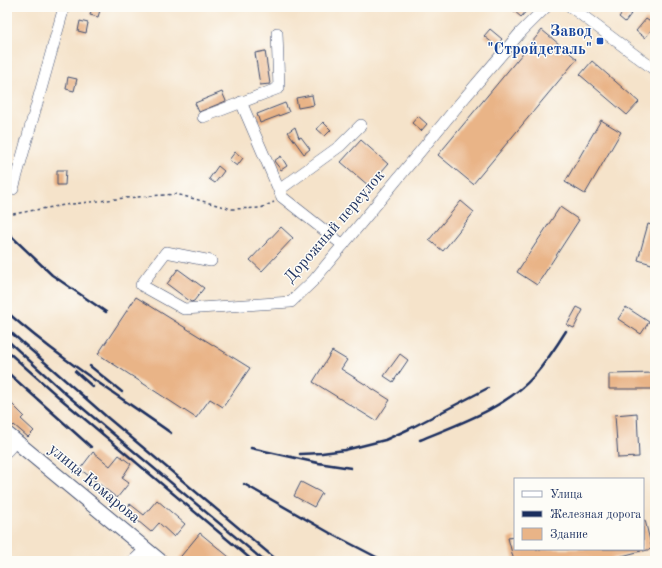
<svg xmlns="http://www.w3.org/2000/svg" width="662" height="568" viewBox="0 0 662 568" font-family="'Old Standard TT',serif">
<rect width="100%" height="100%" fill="#fdfcf7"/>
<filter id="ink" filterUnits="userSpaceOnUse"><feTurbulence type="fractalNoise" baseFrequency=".025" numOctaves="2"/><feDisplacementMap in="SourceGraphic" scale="8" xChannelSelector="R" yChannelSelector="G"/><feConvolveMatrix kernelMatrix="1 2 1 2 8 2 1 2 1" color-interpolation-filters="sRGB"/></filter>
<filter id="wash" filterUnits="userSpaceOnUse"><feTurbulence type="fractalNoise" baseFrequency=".012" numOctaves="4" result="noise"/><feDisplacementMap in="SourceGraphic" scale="16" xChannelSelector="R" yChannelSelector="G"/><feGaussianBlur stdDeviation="0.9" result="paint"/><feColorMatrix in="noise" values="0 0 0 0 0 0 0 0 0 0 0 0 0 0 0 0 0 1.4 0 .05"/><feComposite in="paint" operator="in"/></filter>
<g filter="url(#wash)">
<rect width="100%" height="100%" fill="#f5e3ca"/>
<g id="blocks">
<g fill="#e9b487">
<polygon points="92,7 101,7 98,17 90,15"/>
<polygon points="518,7 530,7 521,17 514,11"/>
<polygon points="625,9 631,14 625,22 619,17"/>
<polygon points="646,19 655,25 645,38 636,31"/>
<polygon points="80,21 88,23 86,33 78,31"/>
<polygon points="490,29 502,39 496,46 484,36"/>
<polygon points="542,30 577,59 473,184 438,155"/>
<polygon points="265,51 270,84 260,85 255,53"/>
<polygon points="592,61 639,102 627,115 580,75"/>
<polygon points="68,77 77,79 74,91 66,89"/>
<polygon points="222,92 226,101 199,112 195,103"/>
<polygon points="312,95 314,105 298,108 296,98"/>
<polygon points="285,103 289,112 260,123 257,114"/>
<polygon points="418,116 427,124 421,131 412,123"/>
<polygon points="601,120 621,132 585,194 565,182"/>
<polygon points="323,122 331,130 325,136 317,129"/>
<polygon points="295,127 299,138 301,137 310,149 304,154 288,132"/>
<polygon points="361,140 388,164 369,186 341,162"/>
<polygon points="235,152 243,158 237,166 229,160"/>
<polygon points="281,156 287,166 281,170 274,161"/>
<polygon points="218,166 224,171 215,183 209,179"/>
<polygon points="57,170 66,170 65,185 57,185"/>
<polygon points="461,201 474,212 443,251 429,240"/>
<polygon points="560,207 579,220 537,285 517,272"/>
<polygon points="648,224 655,226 655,265 638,260"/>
<polygon points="281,227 293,238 262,271 250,260"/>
<polygon points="178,269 204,288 194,301 191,302 167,284"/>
<polygon points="136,297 250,368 223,407 210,399 196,418 98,354"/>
<polygon points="577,307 583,310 574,328 567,325"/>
<polygon points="626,307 649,322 641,334 618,319"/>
<polygon points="332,351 347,360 341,369 390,400 376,421 313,382"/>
<polygon points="400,354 408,360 393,382 384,376"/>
<polygon points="655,373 655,389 609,389 609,374"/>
<polygon points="7,399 24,416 21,419 34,431 28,437 14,425 12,427 7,422"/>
<polygon points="637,413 639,457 618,458 615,415"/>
<polygon points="93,452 110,466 119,455 131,464 122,478 129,483 117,498 80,469"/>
<polygon points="301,482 322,493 314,507 294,496"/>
<polygon points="157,500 185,524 174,537 159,523 151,532 125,510 130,504 144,515"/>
<polygon points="645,520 652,549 643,551 643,521"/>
<polygon points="200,533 234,561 177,561"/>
<polygon points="515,537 515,549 641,549 641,551 603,561 514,561 508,538"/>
</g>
</g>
</g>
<g filter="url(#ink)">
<use href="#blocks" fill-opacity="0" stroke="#3c4a6e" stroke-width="1"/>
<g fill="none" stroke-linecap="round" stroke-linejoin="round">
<g stroke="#3c4a6e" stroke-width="12">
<g id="minor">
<polyline points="571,7 655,70"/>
<polyline points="241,102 282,197 343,245"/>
<polyline points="203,117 279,88 277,33"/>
<polyline points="7,186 13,189 64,7"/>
<polyline points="279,190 340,146 361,125"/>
<polyline points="211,261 166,252 141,285 184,309 291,302 314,280 461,102 520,33 546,7"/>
<polyline points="7,451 16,441"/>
<polyline points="133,561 146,549"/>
</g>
</g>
<g stroke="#3c4a6e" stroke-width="16">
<polyline id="major" points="7,434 160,561"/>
</g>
<polyline stroke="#3c4a6e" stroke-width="1.5" stroke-dasharray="3 3" stroke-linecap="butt" points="7,215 64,205 125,198 176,194 232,209 261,208 274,202"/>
<use href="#minor" stroke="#fff" stroke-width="11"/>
<use href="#major" stroke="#fff" stroke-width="14"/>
<g stroke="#1b2f5e" stroke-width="2.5">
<polyline points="7,232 52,275 106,312"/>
<path d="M 7,312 C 57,357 116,394 171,433"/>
<polyline points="7,329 108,418 278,561"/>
<polyline points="7,340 67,395 264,561"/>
<polyline points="7,351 61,399 253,561"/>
<polyline points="90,366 122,392"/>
<polyline points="75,371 93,387"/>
<polyline points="7,372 91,447"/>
<path d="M 420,440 C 458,424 506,408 534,376 C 546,362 556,347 566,331"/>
<polyline points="251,448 318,463 351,468"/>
<polyline points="300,454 322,453 345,450 385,440 409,429 488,388"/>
<polyline points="244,484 330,533 384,561"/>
<polyline points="652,561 655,560"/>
</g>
</g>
</g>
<rect fill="#1a4fb4" stroke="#fdfcf7" stroke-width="1.5" x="596" y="37" width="8" height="8" rx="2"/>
<g text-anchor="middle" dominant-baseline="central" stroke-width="3" stroke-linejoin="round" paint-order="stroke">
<g font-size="16" font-weight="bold" fill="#164399" stroke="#fdfcf7" text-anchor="end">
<text x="592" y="32">Завод<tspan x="592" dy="18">"Стройдеталь"</tspan></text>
</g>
<g font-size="16" fill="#1b2f5e" stroke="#fdfcf7">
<text transform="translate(335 227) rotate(-49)">Дорожный переулок</text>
<text transform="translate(94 484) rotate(40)">улица Комарова</text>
</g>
</g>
<rect width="662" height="568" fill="none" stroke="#fdfcf7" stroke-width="24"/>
<rect x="514" y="478" width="130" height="72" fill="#fdfcf7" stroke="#a3aaba"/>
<rect x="522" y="491" width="20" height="6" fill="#ffffff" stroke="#a3aaba"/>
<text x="550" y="498" font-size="12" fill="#1b2f5e">Улица</text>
<rect x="522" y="511" width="20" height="6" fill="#1b2f5e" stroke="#a3aaba"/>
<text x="550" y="518" font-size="12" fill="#1b2f5e">Железная дорога</text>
<rect x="522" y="528" width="20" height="12" fill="#e9b487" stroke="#a3aaba"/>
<text x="550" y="538" font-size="12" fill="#1b2f5e">Здание</text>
</svg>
